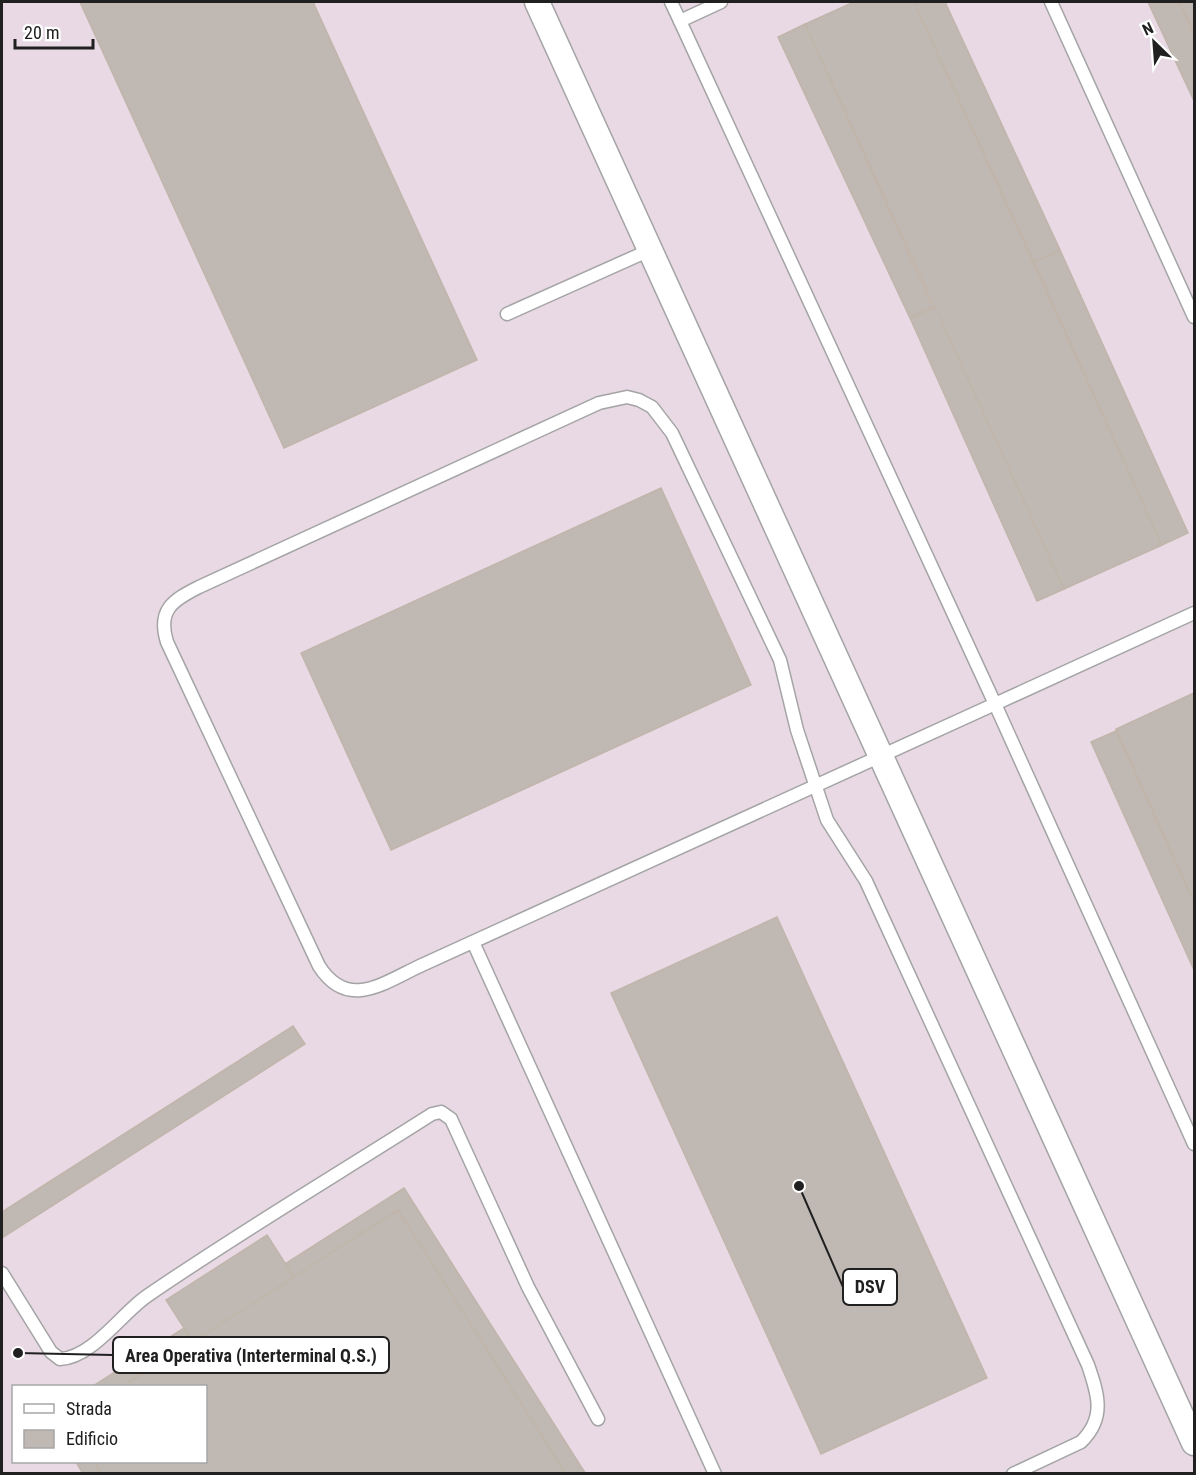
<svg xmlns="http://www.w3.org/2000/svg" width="1196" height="1475" viewBox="0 0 1196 1475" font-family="'Roboto Condensed',sans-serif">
<rect width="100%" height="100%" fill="#f0ede7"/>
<path fill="#e8d9e5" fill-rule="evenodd" d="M 2,2 L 1194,2 L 1194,1473 L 2,1474 ZM 14,1386 L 206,1386 L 206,1462 L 14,1462 Z"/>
<g fill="#c0b9b3" stroke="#c1b5aa" stroke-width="1.5">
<polygon points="80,2 313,2 477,360 284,448"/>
<polygon points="854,2 914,2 1162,545 1064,589 805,24"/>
<polygon points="914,2 945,2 1060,250 1034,262"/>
<polygon points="1148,2 1179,2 1194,36 1194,101"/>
<polygon points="1180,2 1194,2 1194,33"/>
<polygon points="805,24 933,307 910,318 778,37"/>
<polygon points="1060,250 1188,533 1162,545 1034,262"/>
<polygon points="935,307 1064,589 1037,601 910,318"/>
<polygon points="661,488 751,685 391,850 301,653"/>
<polygon points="1194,693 1194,902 1116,729"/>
<polygon points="1116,731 1194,903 1194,970 1091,742"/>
<polygon points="777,917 987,1378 821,1454 611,993"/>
<polygon points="293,1026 305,1044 2,1238 2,1212"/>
<polygon points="404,1188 580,1465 586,1474 566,1474 398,1210 294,1277 285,1264"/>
<polygon points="398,1210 566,1474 102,1474 94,1462 206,1462 206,1386 123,1386"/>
<polygon points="267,1235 294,1277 193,1342 166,1300"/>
<polygon points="184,1328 193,1342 123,1386 93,1386"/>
<polygon points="76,1462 94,1462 102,1474 83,1474"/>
</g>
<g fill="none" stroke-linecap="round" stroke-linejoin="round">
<g stroke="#a4a4a4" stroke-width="15">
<g id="lane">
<polyline points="671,2 680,21 721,2"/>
<polyline points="1051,2 1194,317"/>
<polyline points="680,21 995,704 1194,613"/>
<polyline points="507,314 650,250"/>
<polyline points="473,942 715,1474"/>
<path d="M 2,1273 L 51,1352 L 60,1359 C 92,1358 122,1313 147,1296 C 240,1232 338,1174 432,1114 L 441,1112 L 451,1119 L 528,1287 L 598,1419"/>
<path d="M 1013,1474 L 1081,1442 C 1106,1418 1098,1394 1088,1365 L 866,881 L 827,820 L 797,730 L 780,660 L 672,433 L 652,407 L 639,400 L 627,397 L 599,403 L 199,587 C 173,600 157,610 167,642 L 319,966 C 348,1011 383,983 422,965 L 995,704 L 1194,1144"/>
</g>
</g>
<g stroke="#a4a4a4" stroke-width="27">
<polyline id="street" points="537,2 1194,1443"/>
</g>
<use href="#lane" stroke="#fff" stroke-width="12"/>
<use href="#street" stroke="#fff" stroke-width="24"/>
</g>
<path fill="none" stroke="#202020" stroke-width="2" d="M799 1186L843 1287M18 1353L113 1355"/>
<g fill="#202020" stroke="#fff" stroke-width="2">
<circle cx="799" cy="1186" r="6"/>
<circle cx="18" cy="1353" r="6"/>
</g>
<g fill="#fff" stroke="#202020" stroke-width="2">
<rect x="843" y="1269" width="54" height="36" rx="6"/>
<rect x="113" y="1337" width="276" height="36" rx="6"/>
</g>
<g font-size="18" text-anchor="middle" font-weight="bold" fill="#202020">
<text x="870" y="1293">DSV</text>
<text x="251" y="1362">Area Operativa (Interterminal Q.S.)</text>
</g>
<rect width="1196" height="1475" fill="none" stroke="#202020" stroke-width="6"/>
<rect x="12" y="1385" width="195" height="78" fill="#ffffff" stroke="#a6a6a6" stroke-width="1.5"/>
<rect x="24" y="1404" width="30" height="9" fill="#ffffff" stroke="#a6a6a6" stroke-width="1.5"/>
<text x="66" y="1415" font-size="18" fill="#202020">Strada</text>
<rect x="24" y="1430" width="30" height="18" fill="#c0b9b3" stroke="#a6a6a6" stroke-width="1.5"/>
<text x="66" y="1445" font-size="18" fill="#202020">Edificio</text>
<g transform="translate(1154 42) rotate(335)" stroke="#ffffff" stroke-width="4.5" paint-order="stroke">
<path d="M0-4.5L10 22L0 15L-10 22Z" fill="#202020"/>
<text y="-9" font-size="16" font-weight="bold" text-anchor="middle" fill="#202020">N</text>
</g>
<path d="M15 39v9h78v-9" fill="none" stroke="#202020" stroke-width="3"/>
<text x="24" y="39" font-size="18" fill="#202020" stroke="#ffffff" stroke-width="4.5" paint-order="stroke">20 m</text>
</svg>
